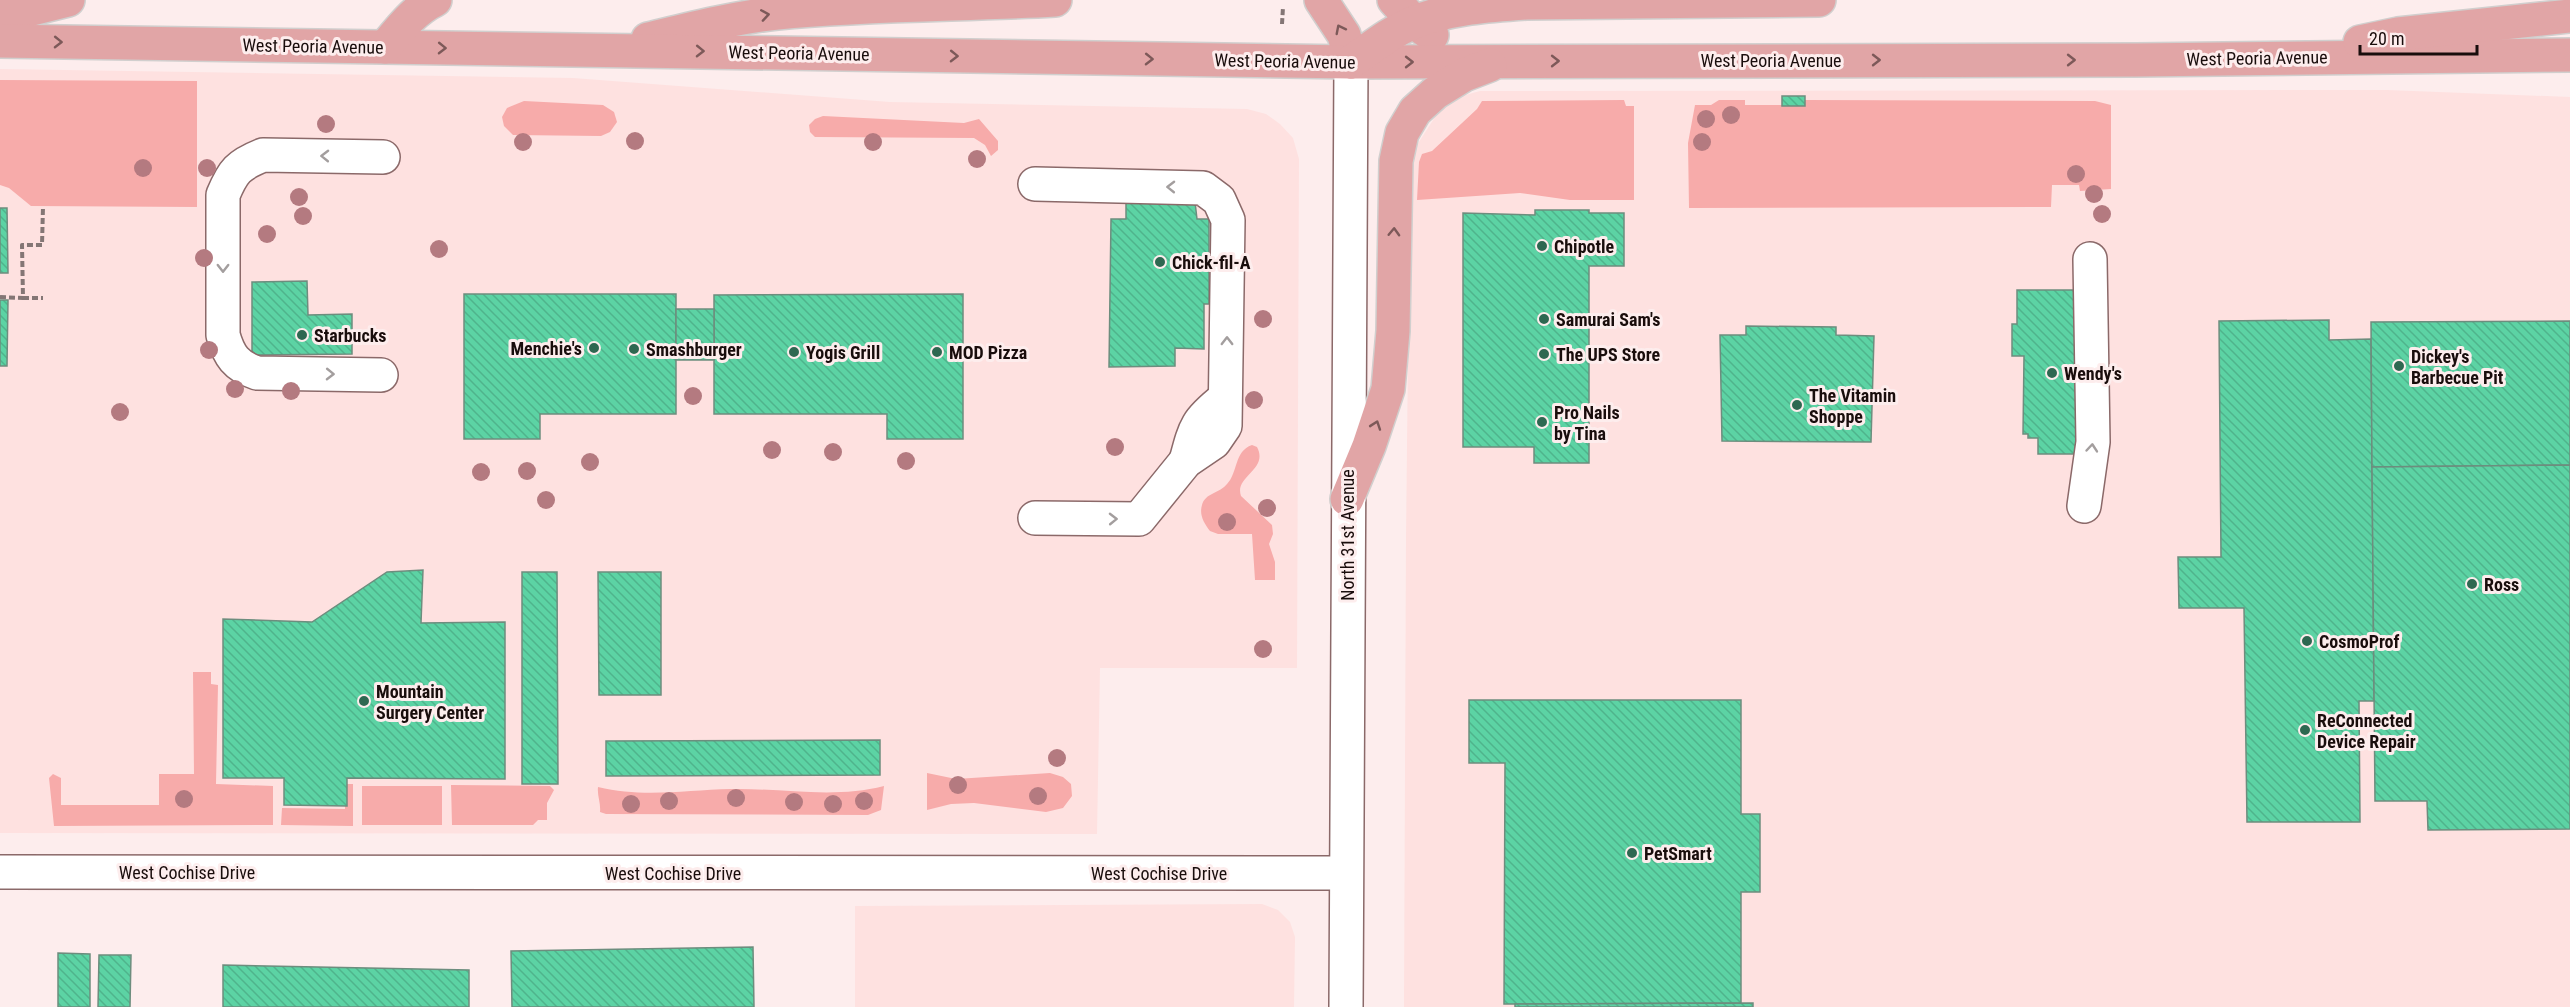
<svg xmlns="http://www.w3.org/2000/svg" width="2570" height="1007" viewBox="0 0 2570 1007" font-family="'Roboto Condensed',sans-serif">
<defs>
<pattern id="building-back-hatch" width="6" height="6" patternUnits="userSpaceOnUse" patternTransform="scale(1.5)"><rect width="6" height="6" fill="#5cd3a4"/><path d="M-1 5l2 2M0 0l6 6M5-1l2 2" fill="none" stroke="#4fb48c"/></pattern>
</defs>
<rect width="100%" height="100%" fill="#fdeded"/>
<g fill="#fee1e0">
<polygon points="0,69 573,78 890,102 1247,109 1266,114 1280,124 1293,138 1299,159 1297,668 1100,668 1097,834 0,833"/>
<polygon points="2387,90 2570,97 2570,1007 1404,1007 1406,540 1410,171 1415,148 1437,114 1458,97 1480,91"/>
<polygon points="1262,904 1278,910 1290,922 1295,937 1294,1007 855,1007 855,906"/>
</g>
<g fill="#f7abaa">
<polygon points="0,80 197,81 197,207 31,206 9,188 0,185"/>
<polygon points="1624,100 1626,106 1634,106 1634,200 1570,200 1520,193 1417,200 1419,162 1422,154 1432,151 1477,109 1482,101"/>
<polygon points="1719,100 1745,100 1745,105 1805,105 1805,100 2095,101 2111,105 2111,189 2080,191 2079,185 2052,185 2051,207 1689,208 1688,143 1695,105 1711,105"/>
<polygon points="524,101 603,105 614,112 617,122 610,132 601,136 513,135 504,126 502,117 507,108"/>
<polygon points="823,116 964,123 979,119 998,141 998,150 991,156 985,145 974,138 815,137 810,132 809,125 815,119"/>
<path d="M 1252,445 L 1257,447 C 1269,470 1234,476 1241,496 L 1272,525 L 1273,534 L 1269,544 L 1275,562 L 1275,580 L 1255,580 L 1252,534 L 1218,534 L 1210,531 C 1204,523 1199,515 1202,505 C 1205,493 1220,493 1227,484 C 1238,473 1234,451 1252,445 Z"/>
<polygon points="193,672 211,672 211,684 218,685 216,784 273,786 273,825 54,826 49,778 53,774 61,778 61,805 159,805 159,774 194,774"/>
<polygon points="927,773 956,779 1050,773 1063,777 1071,784 1072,796 1063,808 1046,812 974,803 951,804 927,810"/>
<polygon points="345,784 353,784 353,826 281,825 282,808 345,809"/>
<polygon points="451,785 550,786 554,790 547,803 547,820 538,820 533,825 452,825"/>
<rect x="362" y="786" width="80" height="39"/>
<path d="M 884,786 L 881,810 L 868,815 L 606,814 L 600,812 C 601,803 597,796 598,787 C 643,798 686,790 731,789 C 782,788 834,799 884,786 Z"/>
</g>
<g fill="url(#building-back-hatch)" stroke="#6d8d7e" stroke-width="1.5">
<rect x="1782" y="96" width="23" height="10"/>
<polygon points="1126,197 1195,202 1197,219 1209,219 1209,304 1204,304 1204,349 1175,348 1175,366 1109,367 1111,219 1126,219"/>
<polygon points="0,208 7,208 8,273 0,273"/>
<polygon points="1535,210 1589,210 1589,213 1624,213 1624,266 1589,266 1589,463 1534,463 1534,447 1463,447 1463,213 1535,215"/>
<polygon points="307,281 308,315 352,314 352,354 252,355 252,282"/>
<polygon points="2017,290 2084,290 2076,388 2076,454 2038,454 2038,438 2028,438 2028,434 2023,434 2024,356 2012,356 2012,324 2017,324"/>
<polygon points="464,294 676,294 676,414 540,414 540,439 464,439"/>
<polygon points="963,294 963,439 887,439 887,414 714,414 714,295"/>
<polygon points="0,300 8,300 7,366 0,366"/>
<rect x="676" y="309" width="38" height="51"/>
<polygon points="2329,320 2329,340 2371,339 2374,701 2359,701 2360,822 2247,822 2244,608 2179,608 2178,557 2221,557 2219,321"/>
<polygon points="2570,321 2570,465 2372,467 2371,322"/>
<polygon points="1746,326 1836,327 1836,335 1874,336 1871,442 1722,441 1720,335 1746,335"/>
<polygon points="2570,465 2570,829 2428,830 2427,801 2375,801 2372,467"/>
<polygon points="423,570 421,623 505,622 505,779 347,778 347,806 284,805 284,778 223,778 223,619 312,622 387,572"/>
<polygon points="522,572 557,572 558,784 522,784"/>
<polygon points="598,572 661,572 661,695 599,695"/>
<polygon points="1469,700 1741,700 1741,814 1760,814 1760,892 1741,892 1741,1003 1504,1004 1505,763 1469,763"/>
<polygon points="880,740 880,775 606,776 606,741"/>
<polygon points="753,947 754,1007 512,1007 511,951"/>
<polygon points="58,953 90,954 90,1007 58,1007"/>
<polygon points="99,955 131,955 130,1007 98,1007"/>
<polygon points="223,965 469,970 469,1007 223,1007"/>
<polygon points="1753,1003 1753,1007 1515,1007 1515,1004"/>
</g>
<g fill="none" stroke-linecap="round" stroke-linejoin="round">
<g stroke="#8b6969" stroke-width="36">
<g id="minor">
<polyline points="1035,184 1203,188 1219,200 1228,220 1225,426 1214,442 1186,461 1139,519 1035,518"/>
<path d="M 381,375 L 257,373 C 236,366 229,356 223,335 L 223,195 C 233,171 238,165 263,155 L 383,157"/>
<path d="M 1186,461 C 1195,427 1196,421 1224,399"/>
<polyline points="2084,506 2093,442 2090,259"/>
<polyline points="0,872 1345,873"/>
<polyline points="1346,1007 1351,62"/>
</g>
</g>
<g stroke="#d1cfce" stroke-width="36">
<g id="major">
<polyline points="1321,0 1344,35 1351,62"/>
<polyline points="1394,0 1414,22 1432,35"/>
<polyline points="0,17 68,0"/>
<path d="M 648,39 C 690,29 733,18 777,13 C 870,4 963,5 1055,0"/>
<polyline points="0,41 1351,62 2136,60 2570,55"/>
<polyline points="2360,42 2398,34 2570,16"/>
<path d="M 385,47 C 400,29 414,10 435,0"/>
<path d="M 1351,62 C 1371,48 1392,31 1415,22 C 1450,8 1488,6 1526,3 L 1819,0"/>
<polyline points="1347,499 1369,446 1388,389 1393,331 1396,161 1402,133 1415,111 1435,93 1464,75 1490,65"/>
</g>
</g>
<g stroke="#847675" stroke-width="4" stroke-dasharray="6 3" stroke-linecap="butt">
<polyline points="1282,24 1283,7"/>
<polyline points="0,297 23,298 22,245 42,245 43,207"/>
<polyline points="23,298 43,298"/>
</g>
<use href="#minor" stroke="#fff" stroke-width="33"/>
<use href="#major" stroke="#e1a5a6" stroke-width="33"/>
</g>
<g fill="#b47a80">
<circle cx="1731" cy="115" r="9"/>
<circle cx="1706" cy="119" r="9"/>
<circle cx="326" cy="124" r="9"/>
<circle cx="635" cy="141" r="9"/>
<circle cx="523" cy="142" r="9"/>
<circle cx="873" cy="142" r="9"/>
<circle cx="1702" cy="142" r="9"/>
<circle cx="977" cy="159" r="9"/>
<circle cx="143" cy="168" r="9"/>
<circle cx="207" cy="168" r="9"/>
<circle cx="2076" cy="174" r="9"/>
<circle cx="2094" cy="194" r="9"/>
<circle cx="299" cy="197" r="9"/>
<circle cx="2102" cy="214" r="9"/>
<circle cx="303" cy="216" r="9"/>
<circle cx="267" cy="234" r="9"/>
<circle cx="439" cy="249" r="9"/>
<circle cx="204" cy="258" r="9"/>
<circle cx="1263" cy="319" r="9"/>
<circle cx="209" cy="350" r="9"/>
<circle cx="235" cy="389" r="9"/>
<circle cx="291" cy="391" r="9"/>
<circle cx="693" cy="396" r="9"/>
<circle cx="1254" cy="400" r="9"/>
<circle cx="120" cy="412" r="9"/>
<circle cx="1115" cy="447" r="9"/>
<circle cx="772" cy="450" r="9"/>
<circle cx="833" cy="452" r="9"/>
<circle cx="906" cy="461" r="9"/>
<circle cx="590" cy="462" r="9"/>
<circle cx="527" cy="471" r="9"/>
<circle cx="481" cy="472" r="9"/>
<circle cx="546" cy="500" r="9"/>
<circle cx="1267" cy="508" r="9"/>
<circle cx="1227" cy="522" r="9"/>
<circle cx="1263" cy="649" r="9"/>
<circle cx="1057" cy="758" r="9"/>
<circle cx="958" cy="785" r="9"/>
<circle cx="1038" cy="796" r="9"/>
<circle cx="736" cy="798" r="9"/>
<circle cx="184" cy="799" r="9"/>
<circle cx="669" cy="801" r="9"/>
<circle cx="864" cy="801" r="9"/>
<circle cx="794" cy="802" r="9"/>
<circle cx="631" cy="804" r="9"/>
<circle cx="833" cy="804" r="9"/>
</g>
<defs><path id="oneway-chevron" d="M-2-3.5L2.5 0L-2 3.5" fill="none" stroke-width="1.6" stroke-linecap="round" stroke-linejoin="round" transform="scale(1.5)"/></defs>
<g stroke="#7d5959">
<use href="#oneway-chevron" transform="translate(765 15) rotate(-9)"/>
<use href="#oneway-chevron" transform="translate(1340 29) rotate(-117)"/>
<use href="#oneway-chevron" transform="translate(58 42) rotate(1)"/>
<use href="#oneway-chevron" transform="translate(442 48) rotate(1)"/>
<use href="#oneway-chevron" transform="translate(700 51) rotate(1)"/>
<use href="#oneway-chevron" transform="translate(954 56) rotate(1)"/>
<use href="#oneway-chevron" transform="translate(1149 59) rotate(1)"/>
<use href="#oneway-chevron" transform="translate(1876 60)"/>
<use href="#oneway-chevron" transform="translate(2071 60)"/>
<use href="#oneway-chevron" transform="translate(1555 61)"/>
<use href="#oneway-chevron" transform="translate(1409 62)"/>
<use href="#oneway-chevron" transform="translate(1394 232) rotate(-88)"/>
<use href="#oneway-chevron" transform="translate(1376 425) rotate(-71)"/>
</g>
<g stroke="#a39e9e">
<use href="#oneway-chevron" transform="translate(325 156) rotate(-179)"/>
<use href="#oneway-chevron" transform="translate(1171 187) rotate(-179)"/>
<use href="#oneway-chevron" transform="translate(223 268) rotate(90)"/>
<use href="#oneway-chevron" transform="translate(1227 341) rotate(-90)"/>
<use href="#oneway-chevron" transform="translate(330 374) rotate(1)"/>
<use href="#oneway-chevron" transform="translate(2092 448) rotate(-85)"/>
<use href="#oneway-chevron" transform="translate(1113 519) rotate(-1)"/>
</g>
<g fill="#2e6851" stroke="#fdeded" stroke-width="2">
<circle cx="1542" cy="246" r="6"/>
<circle cx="1160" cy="262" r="6"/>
<circle cx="1544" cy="319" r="6"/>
<circle cx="302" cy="335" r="6"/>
<circle cx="594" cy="348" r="6"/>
<circle cx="634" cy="349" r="6"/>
<circle cx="794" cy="352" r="6"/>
<circle cx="937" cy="352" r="6"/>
<circle cx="1544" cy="354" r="6"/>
<circle cx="2399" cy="366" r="6"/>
<circle cx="2052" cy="373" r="6"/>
<circle cx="1797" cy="405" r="6"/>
<circle cx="1542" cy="422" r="6"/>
<circle cx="2472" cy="584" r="6"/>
<circle cx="2307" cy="641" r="6"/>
<circle cx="364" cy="701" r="6"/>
<circle cx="2305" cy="730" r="6"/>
<circle cx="1632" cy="853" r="6"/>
</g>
<g text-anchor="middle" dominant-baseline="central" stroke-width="6" stroke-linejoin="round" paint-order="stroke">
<g font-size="18" fill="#190d0c" stroke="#fdeded">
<text transform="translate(313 46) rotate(1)">West Peoria Avenue</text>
<text transform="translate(799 53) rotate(1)">West Peoria Avenue</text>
<text transform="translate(2257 58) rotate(-1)">West Peoria Avenue</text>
<text x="1771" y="60">West Peoria Avenue</text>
<text transform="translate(1285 61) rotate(1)">West Peoria Avenue</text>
<text transform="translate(1347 535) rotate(-90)">North 31st Avenue</text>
<text x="187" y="872">West Cochise Drive</text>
<text x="673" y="873">West Cochise Drive</text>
<text x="1159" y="873">West Cochise Drive</text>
</g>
<g font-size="18" font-weight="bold" fill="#190d0c" stroke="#fdeded" text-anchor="start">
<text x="1554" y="246">Chipotle</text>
<text x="1172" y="262">Chick-fil-A</text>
<text x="1556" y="319">Samurai Sam's</text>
<text x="314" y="335">Starbucks</text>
<text x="582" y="348" text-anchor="end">Menchie's</text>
<text x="646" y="349">Smashburger</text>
<text x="806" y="352">Yogis Grill</text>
<text x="949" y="352">MOD Pizza</text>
<text x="1556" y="354">The UPS Store</text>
<text x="2411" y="356">Dickey's<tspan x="2411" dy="21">Barbecue Pit</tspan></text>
<text x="2064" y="373">Wendy's</text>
<text x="1809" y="395">The Vitamin<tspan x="1809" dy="21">Shoppe</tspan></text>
<text x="1554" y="412">Pro Nails<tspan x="1554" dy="21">by Tina</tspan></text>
<text x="2484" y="584">Ross</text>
<text x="2319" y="641">CosmoProf</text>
<text x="376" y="691">Mountain<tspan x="376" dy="21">Surgery Center</tspan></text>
<text x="2317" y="720">ReConnected<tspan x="2317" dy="21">Device Repair</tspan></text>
<text x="1644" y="853">PetSmart</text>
</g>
</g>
<path d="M2360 45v9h117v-9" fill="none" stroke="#190d0c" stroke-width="3"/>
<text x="2369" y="45" font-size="18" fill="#190d0c" stroke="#fdeded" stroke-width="4.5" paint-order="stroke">20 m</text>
</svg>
